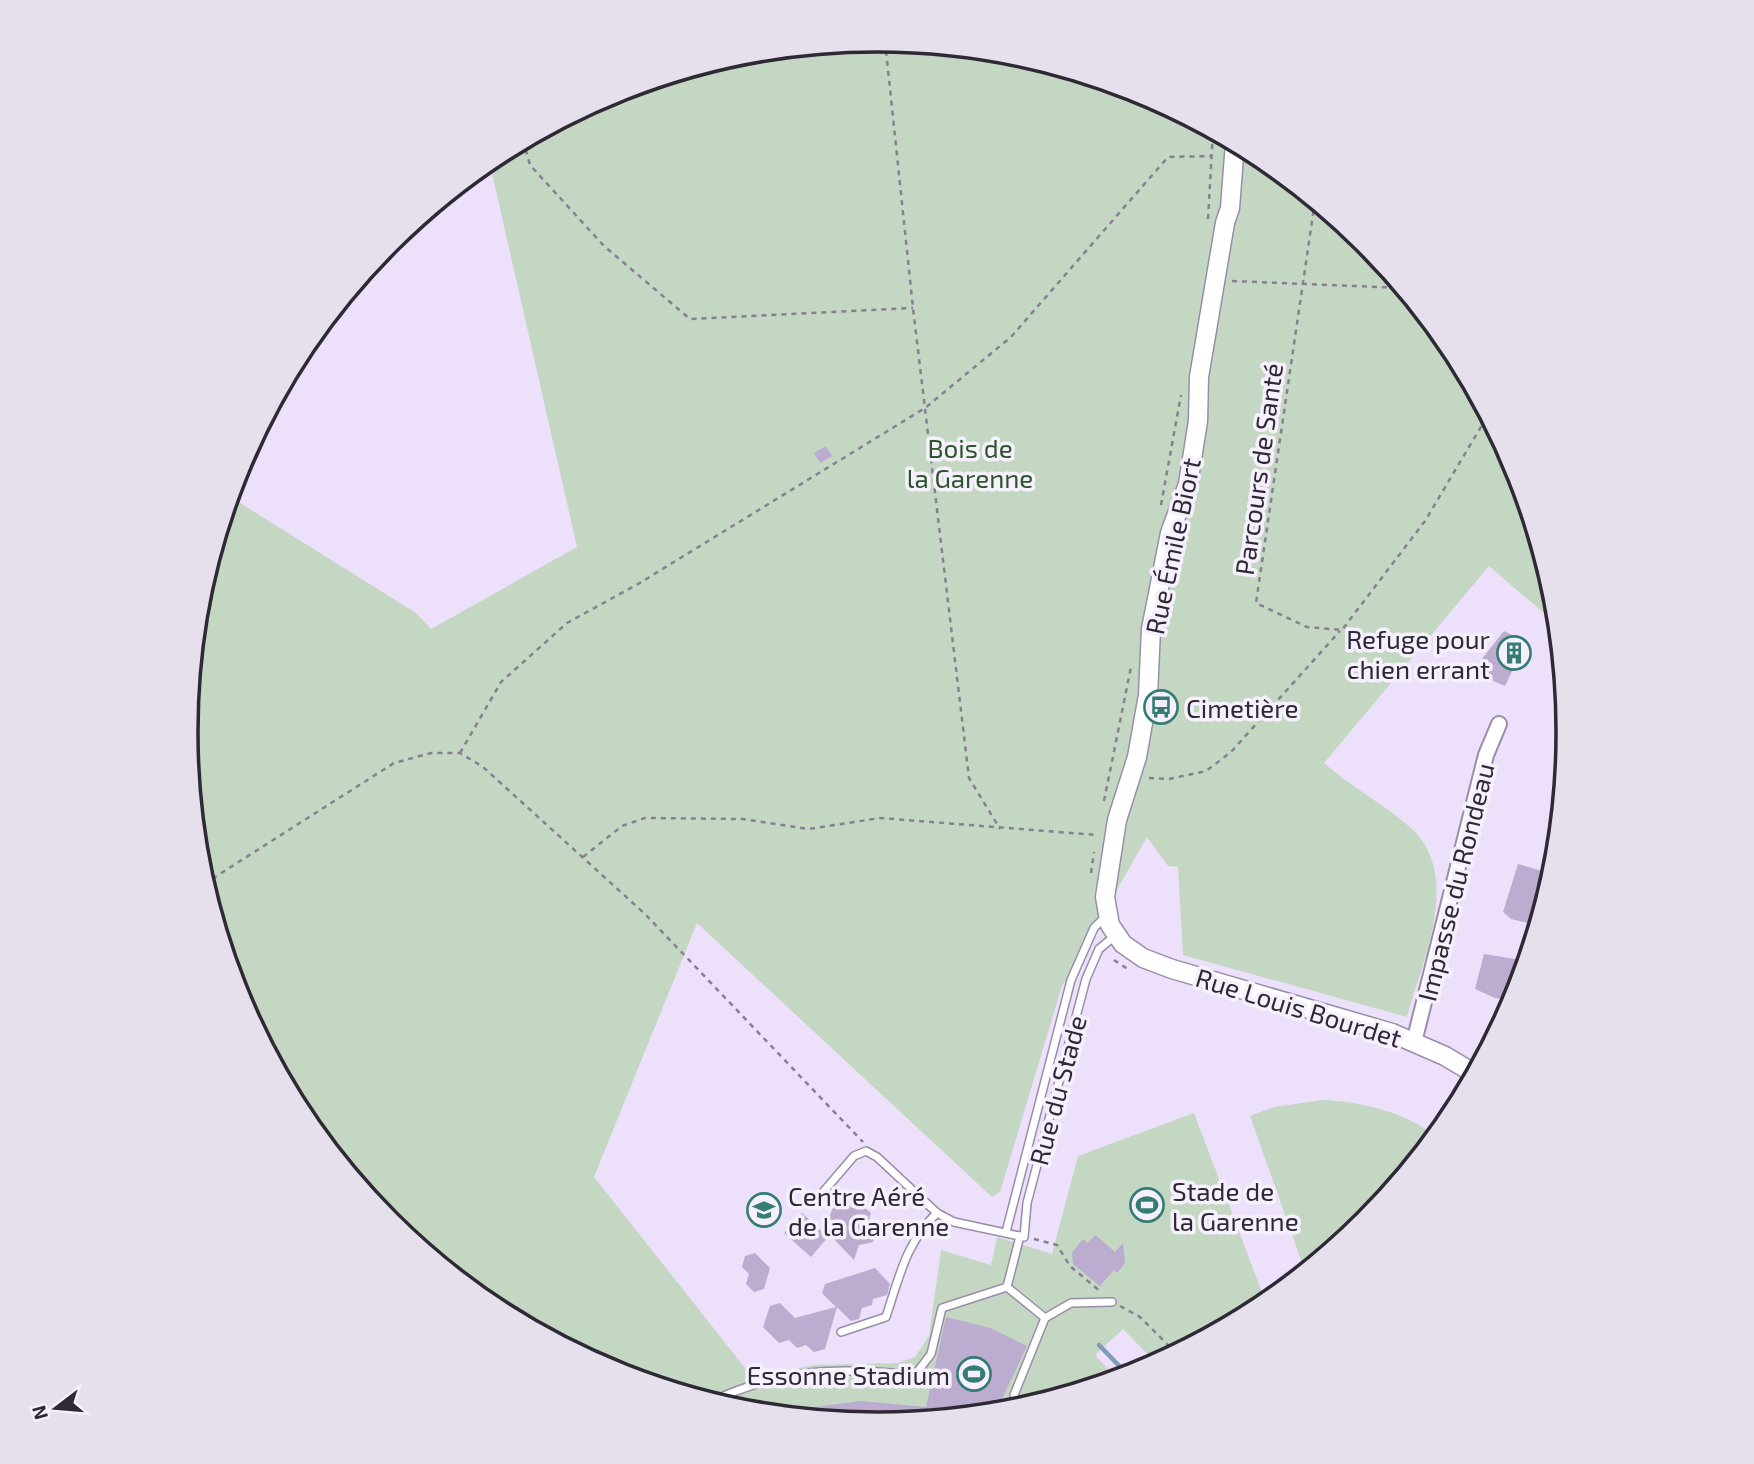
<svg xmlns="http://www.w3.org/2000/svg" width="1754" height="1464" viewBox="0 0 1754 1464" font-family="'Exo 2',sans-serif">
<rect width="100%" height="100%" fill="#ece0fa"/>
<g fill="#c4d7c3">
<path d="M 877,40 L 1012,54 L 1142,93 L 1262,157 L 1366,243 L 1452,348 L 1516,468 L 1556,597 L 1558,625 L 1489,566 L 1324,763 C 1351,787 1384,804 1411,828 C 1463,876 1422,961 1407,1017 L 1183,955 L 1178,867 L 1168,866 L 1147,837 L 1062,986 L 1000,1192 L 992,1197 L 697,923 L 594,1177 L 753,1378 L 814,1365 L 897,1363 L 915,1357 L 929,1336 L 941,1250 L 991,1265 L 997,1237 L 1052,1254 L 1078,1156 L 1194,1113 L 1266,1303 L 1156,1363 L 1123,1329 L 1095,1355 L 1117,1379 L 1012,1411 L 877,1424 L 742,1410 L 612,1371 L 492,1307 L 388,1221 L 302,1116 L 238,996 L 198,867 L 185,732 L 199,597 L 229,496 L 416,613 L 431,629 L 577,547 L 489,160 L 613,93 L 742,53 Z"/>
<path d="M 1323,1100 C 1363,1102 1404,1112 1436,1136 L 1366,1221 L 1305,1271 L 1250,1116 L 1274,1107 Z"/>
</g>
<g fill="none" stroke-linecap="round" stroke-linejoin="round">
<polyline stroke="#7f9bb7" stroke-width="4.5" points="1099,1345 1128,1375"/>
</g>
<g fill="#bcaccf">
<polygon points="826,446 832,456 820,463 814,453"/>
<polygon points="1504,631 1526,642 1505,686 1489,679 1490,676 1477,665"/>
<polygon points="1518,864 1553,874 1536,925 1511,919 1503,912"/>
<polygon points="1484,954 1527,961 1514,1000 1495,998 1475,989"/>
<polygon points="845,1201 852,1208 862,1205 871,1213 868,1223 876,1231 873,1242 859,1245 854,1260 825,1230 834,1204"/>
<polygon points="802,1213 828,1237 811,1257 784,1233"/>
<polygon points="1095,1235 1115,1252 1123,1243 1125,1263 1117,1273 1114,1270 1100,1286 1073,1264 1072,1253 1083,1239 1088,1243"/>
<polygon points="755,1253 770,1268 764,1289 754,1292 746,1284 749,1274 742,1267 745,1256"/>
<polygon points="875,1268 890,1284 887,1295 873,1299 872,1305 862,1308 859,1319 851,1321 837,1307 825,1349 814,1352 806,1345 797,1348 789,1340 779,1343 763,1327 770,1306 780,1303 795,1318 836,1307 822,1293 825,1284"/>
<polygon points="946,1317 990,1328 1027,1346 996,1412 877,1424 791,1415 791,1410 861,1401 926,1407"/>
</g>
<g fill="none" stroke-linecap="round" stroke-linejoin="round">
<g stroke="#9a8dab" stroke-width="10">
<g id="service">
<polyline points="818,1198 854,1156 866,1151 877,1157 937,1213 954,1222 1024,1237 1027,1203 1086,979 1099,949 1115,936"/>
<polyline points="1006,1232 1071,980 1094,928 1106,916"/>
<polyline points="1007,1287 1045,1318 1014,1395 1020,1408"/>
<polyline points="1045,1318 1071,1303 1112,1302"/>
<path d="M 841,1332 L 886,1317 C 899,1278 906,1242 937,1213"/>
<path d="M 712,1401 C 784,1368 837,1367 915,1375 L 931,1354 L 942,1308 L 1007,1287 L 1020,1236"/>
</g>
</g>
<g stroke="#9a8dab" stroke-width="18">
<polyline id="minor" points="1414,1042 1486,755 1499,724"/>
</g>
<g stroke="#9a8dab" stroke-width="21">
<polyline id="tertiary" points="1235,143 1230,208 1225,223 1199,377 1198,421 1188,484 1170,533 1151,629 1148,695 1137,757 1117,820 1105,897 1110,925 1123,944 1143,958 1172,969 1392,1033 1445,1056 1475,1074"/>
</g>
<g stroke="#877f92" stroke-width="2.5" stroke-dasharray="5 5" stroke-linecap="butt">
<polyline points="885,41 913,308 969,778 1000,829"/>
<polyline points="523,140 530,165 604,246 690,319 913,308"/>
<polyline points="1315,201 1256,603 1307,627 1342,630 1425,521 1488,415"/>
<polyline points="1208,219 1213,131"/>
<polyline points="1232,281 1403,288"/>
<polyline points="1161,505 1181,395"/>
<polyline points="460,753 501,682 567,623 638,584 925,408 1011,337 1168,157 1211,156"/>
<polyline points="1149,778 1169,779 1206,771 1231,752 1340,631"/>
<polyline points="1104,801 1131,667"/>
<polyline points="583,857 622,826 645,818 742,819 808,829 880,818 1097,835"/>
<polyline points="1091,873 1094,852"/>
<polyline points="204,884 394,763 431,753 460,753 483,767 645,914 863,1142"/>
<polyline points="1114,960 1129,970"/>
<polyline points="1034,1239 1057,1245 1070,1266 1101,1292"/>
<polyline points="1120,1306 1140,1317 1176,1353"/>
</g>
<use href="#service" stroke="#fff" stroke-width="7"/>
<use href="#minor" stroke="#fff" stroke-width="14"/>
<use href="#tertiary" stroke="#fff" stroke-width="18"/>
</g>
<defs>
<g id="building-ring" transform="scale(1.75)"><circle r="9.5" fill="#f6f0fd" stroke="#357c74" stroke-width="1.5"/><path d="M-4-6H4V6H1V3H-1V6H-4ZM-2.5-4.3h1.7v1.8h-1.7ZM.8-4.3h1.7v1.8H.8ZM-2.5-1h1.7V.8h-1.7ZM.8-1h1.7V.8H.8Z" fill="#357c74"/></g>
<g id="bus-ring" transform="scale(1.75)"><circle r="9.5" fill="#f6f0fd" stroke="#357c74" stroke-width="1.5"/><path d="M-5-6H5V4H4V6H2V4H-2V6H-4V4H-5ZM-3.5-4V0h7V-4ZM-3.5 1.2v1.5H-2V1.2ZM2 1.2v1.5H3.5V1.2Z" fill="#357c74"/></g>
<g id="stadium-ring" transform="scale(1.75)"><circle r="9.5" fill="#f6f0fd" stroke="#357c74" stroke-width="1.5"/><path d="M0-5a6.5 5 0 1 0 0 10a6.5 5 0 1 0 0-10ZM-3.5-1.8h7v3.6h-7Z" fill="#357c74"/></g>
<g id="school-ring" transform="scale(1.75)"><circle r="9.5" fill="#f6f0fd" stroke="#357c74" stroke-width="1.5"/><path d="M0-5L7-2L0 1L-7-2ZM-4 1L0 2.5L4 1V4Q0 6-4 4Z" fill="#357c74"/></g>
</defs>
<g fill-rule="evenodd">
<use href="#building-ring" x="1514" y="653"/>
<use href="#bus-ring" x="1161" y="707"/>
<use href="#stadium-ring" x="1147" y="1205"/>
<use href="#school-ring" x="764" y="1210"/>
<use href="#stadium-ring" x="974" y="1374"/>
</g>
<g text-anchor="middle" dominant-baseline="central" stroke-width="7" stroke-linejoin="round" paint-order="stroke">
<g font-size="26" fill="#2c552b" stroke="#f6f0fd">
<text x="970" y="447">Bois de<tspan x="970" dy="30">la Garenne</tspan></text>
</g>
<g font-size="26" fill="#2e2935" stroke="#f6f0fd">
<text transform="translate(1258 469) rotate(-82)">Parcours de Santé</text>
<text transform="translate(1172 546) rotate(-78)">Rue Émile Biort</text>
<text transform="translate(1455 882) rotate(-76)">Impasse du Rondeau</text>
<text transform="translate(1299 1007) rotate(17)">Rue Louis Bourdet</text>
<text transform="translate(1057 1090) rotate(-75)">Rue du Stade</text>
</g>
<g font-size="26" fill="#2e2935" stroke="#f6f0fd" text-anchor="start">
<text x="1490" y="638" text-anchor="end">Refuge pour<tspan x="1490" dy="30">chien errant</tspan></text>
<text x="1186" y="707">Cimetière</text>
<text x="1172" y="1190">Stade de<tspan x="1172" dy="30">la Garenne</tspan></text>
<text x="788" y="1195">Centre Aéré<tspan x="788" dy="30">de la Garenne</tspan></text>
<text x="950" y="1374" text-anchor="end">Essonne Stadium</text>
</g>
</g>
<path d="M0 0H1754V1464H0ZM877 52H877A679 679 0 0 1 1556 731V733A679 679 0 0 1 877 1412H877A679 679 0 0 1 198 733V731A679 679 0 0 1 877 52Z" fill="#e6e0ed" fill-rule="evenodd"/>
<path fill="none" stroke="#2e2935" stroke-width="3.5" d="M877 52H877A679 679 0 0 1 1556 731V733A679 679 0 0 1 877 1412H877A679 679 0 0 1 198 733V731A679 679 0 0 1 877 52Z"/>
<g transform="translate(56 1408) rotate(254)" stroke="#f6f0fd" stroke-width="5" paint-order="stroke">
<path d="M0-5L12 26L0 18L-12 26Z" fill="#2e2935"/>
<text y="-10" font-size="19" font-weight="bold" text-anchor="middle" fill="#2e2935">N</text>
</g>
</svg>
